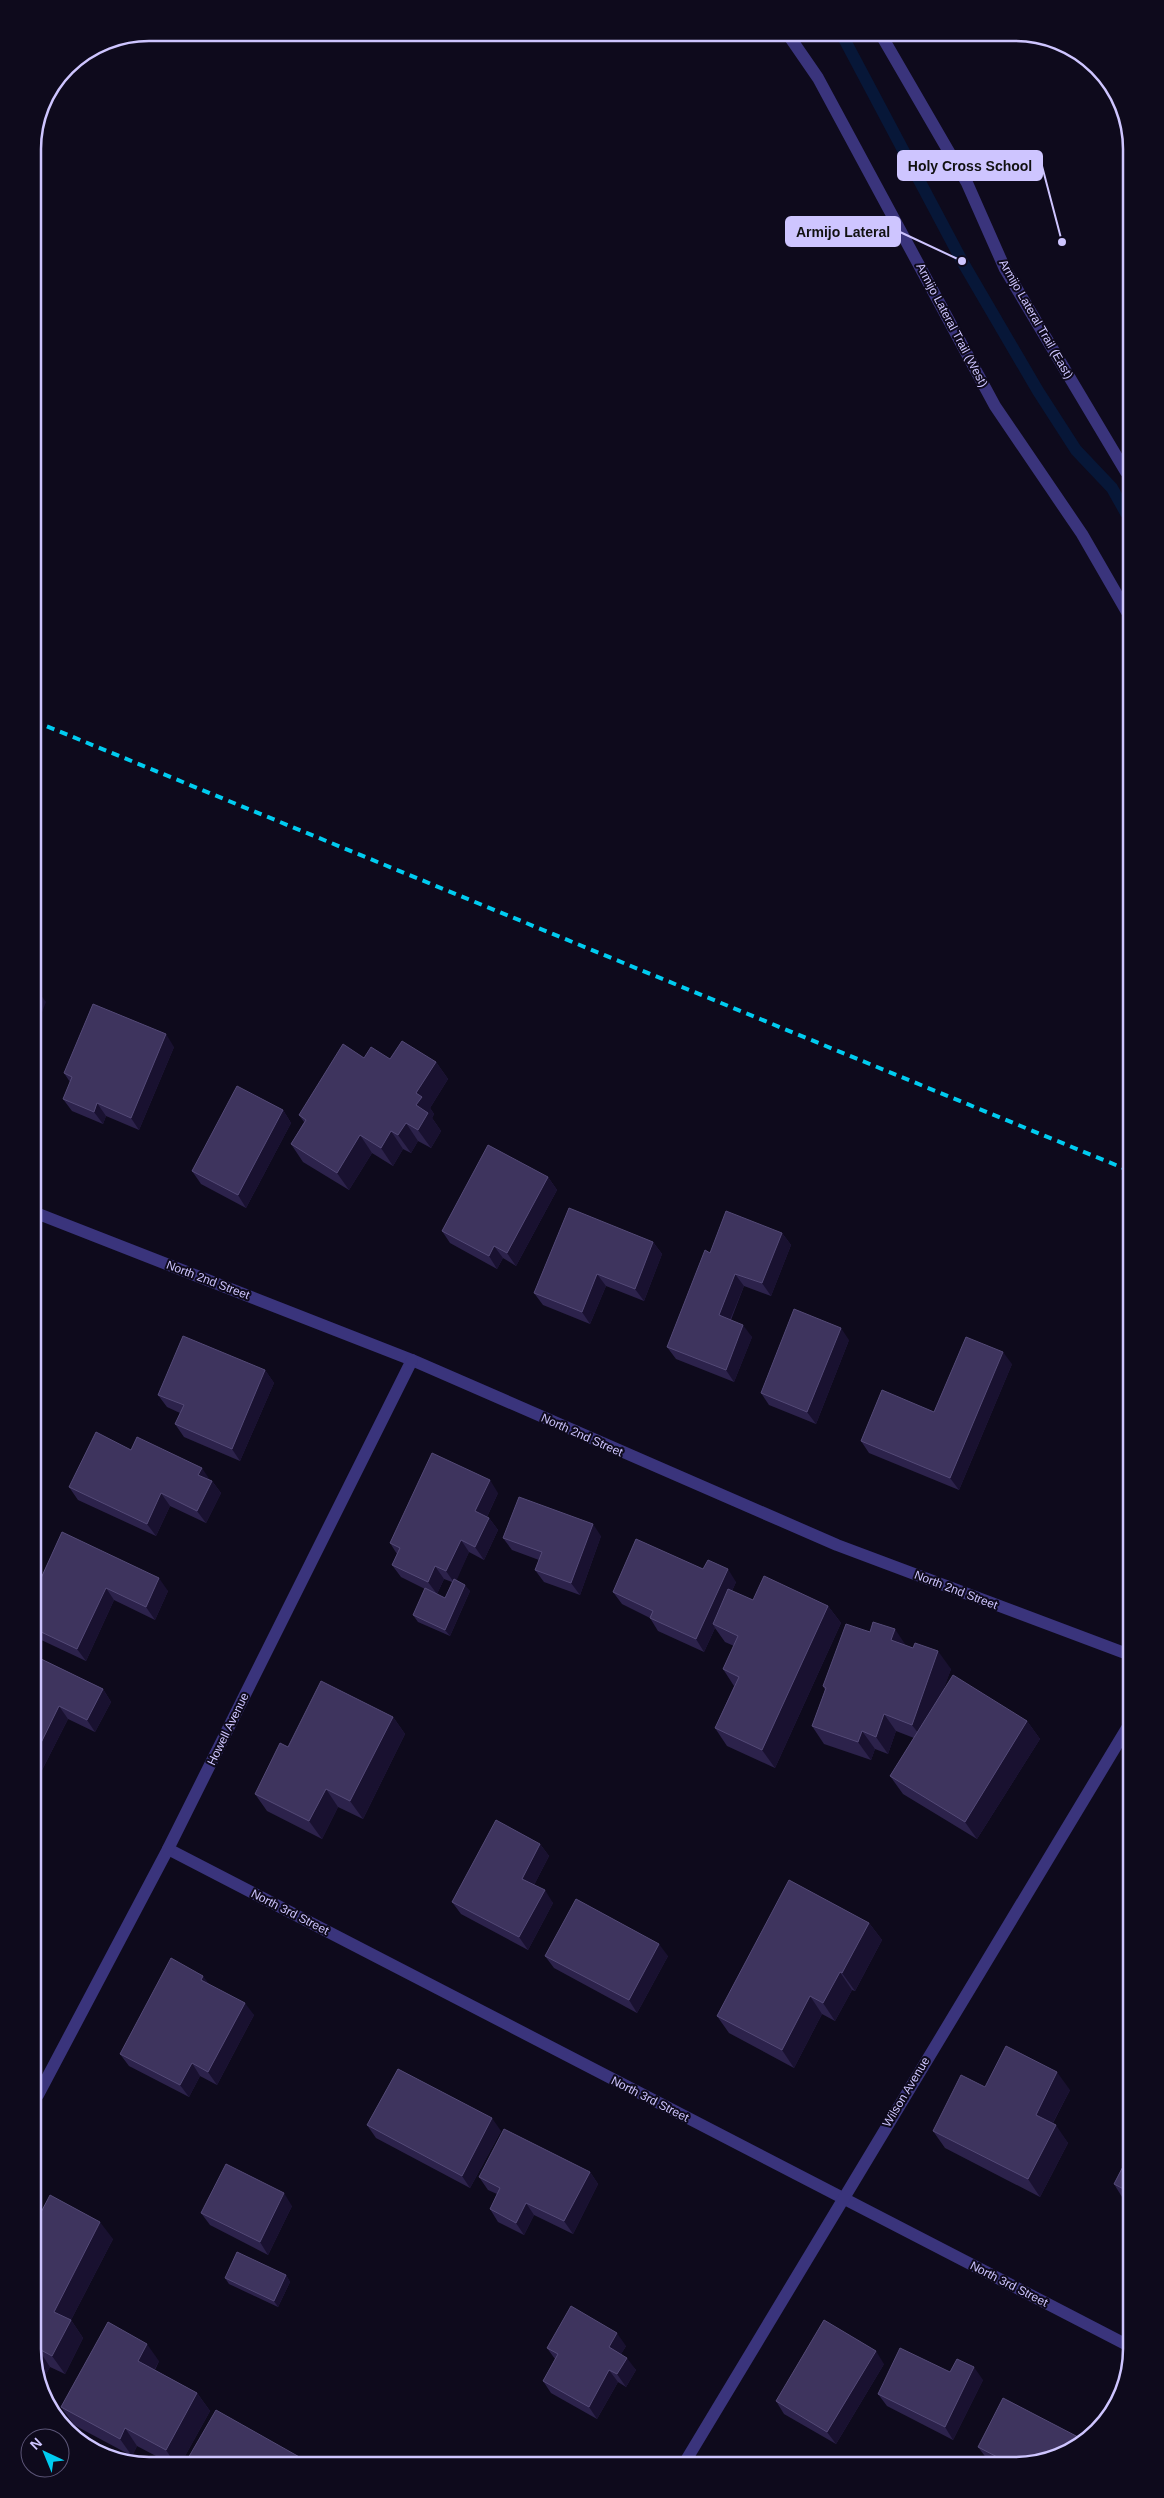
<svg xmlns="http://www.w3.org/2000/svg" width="1164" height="2498" viewBox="0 0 1164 2498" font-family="Helvetica,sans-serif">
<rect width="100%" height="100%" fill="#0e0a1c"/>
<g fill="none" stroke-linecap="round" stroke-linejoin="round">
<polyline stroke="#071738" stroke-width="12" points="841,33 962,261 1038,391 1076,450 1112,488 1126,513"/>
<g stroke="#3a347c" stroke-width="12">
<polyline points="787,33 818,78 995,406 1082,534 1127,612"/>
<polyline points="880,33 967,183 1005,269 1126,472"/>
<polyline points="36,1213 412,1360 837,1545 1130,1655"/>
<polyline points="168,1849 1131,2347"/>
<polyline points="38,2095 168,1849 412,1360"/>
<polyline points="685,2462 1130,1723"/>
</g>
<polyline stroke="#00ccf0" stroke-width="4" stroke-dasharray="8 6" stroke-linecap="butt" points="34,721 1128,1170"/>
</g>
<g fill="#2c224b" fill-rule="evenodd">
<polygon points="174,1047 139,1130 106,1116 103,1124 72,1111 63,1099 70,1082 64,1073"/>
<polygon points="364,1058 436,1062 448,1079 430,1108 434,1114 432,1118 441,1131 431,1148 418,1141 411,1153 403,1149 393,1166 372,1153 349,1190 303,1162 291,1144 304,1122 299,1115"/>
<polygon points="283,1110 291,1123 246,1208 201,1184 192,1171"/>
<polygon points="548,1177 557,1190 516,1266 503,1258 497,1269 450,1243 442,1231"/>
<polygon points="782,1233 791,1245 771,1296 744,1286 731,1320 752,1337 734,1382 676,1359 667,1347 710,1253"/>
<polygon points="653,1242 662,1254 644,1301 606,1286 590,1324 543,1305 534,1293"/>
<polygon points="849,1340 816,1424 769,1405 761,1393"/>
<polygon points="1012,1364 959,1490 869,1453 861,1441 934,1412"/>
<polygon points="265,1370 274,1383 240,1461 184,1437 175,1424 180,1413 167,1407 158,1395"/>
<polygon points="131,1450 212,1481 221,1493 206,1523 170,1506 156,1536 78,1500 69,1487"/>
<path d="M 498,1493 L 487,1517 L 489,1518 L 498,1530 L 484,1560 L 469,1552 L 456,1580 L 470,1591 L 450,1636 L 418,1622 L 413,1615 L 425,1589 L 401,1577 L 392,1565 L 397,1554 L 390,1543 ZM 444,1579 L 452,1582 L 445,1598 L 437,1594 Z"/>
<polygon points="62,1532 168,1591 155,1620 114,1600 86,1661 37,1638 37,1587"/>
<polygon points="601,1536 580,1595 544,1582 535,1570 539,1560 512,1550 503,1538"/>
<polygon points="703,1569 736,1582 732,1591 753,1600 828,1606 841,1623 775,1768 727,1746 715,1728 734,1686 723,1669 734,1646 725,1642 715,1628 704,1652 658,1631 650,1618 622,1604 613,1592"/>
<polygon points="906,1646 951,1669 943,1690 1027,1721 1040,1739 977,1839 903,1794 890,1776 914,1738 896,1731 888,1754 875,1749 871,1760 824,1744 812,1726 825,1690 823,1686"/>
<polygon points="37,1657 103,1689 111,1702 95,1732 68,1719 41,1772 37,1770"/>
<polygon points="393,1717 405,1734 363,1819 338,1807 322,1839 267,1811 255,1794 288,1747"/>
<polygon points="540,1844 549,1856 534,1885 553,1903 528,1950 461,1914 452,1902"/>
<polygon points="869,1923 882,1940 855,1991 852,1990 835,2021 822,2014 794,2068 729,2033 717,2016"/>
<polygon points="545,1956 668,1956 637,2013 554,1968"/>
<polygon points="209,1985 254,2015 217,2085 200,2076 189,2097 129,2066 120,2054"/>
<polygon points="985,2087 1070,2090 1053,2123 1068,2143 1040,2197 945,2148 933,2131"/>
<polygon points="367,2125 501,2131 470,2188 376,2138"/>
<polygon points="1131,2151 1131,2201 1122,2197 1114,2184"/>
<polygon points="590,2172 598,2184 573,2234 534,2215 524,2235 498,2222 490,2209 497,2194 488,2190 479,2177"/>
<polygon points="292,2206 268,2255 210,2225 201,2213"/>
<polygon points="38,2218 113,2239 71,2320 83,2338 65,2374 50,2367 39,2386"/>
<polygon points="286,2275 290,2282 278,2307 229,2284 225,2278"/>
<polygon points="626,2346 621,2354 636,2370 626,2387 618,2382 597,2419 551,2393 543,2381 555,2359 547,2348"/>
<polygon points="159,2361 155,2370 197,2393 210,2411 180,2465 173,2465 137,2446 132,2456 74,2425 61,2407"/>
<polygon points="884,2364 836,2444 784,2414 776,2401"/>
<polygon points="950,2372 983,2380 953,2440 887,2406 878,2394"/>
<polygon points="978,2447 1052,2459 988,2460 987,2459"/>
<polygon points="187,2460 311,2464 190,2465"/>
</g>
<g fill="#191130">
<polygon points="37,990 46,1002 35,1030 35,995"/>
<polygon points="166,1034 174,1047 139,1130 131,1118"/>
<polygon points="436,1062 448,1079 430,1108 434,1114 432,1118 441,1131 431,1148 418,1130 416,1105 416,1093"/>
<polygon points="97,1103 106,1116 103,1124 94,1112"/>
<polygon points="283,1110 291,1123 246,1208 238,1195"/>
<polygon points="406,1123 418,1141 411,1153 398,1135"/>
<polygon points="391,1131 403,1149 393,1166 381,1148"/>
<polygon points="360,1135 372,1153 349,1190 337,1173"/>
<polygon points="548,1177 557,1190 516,1266 507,1253"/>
<polygon points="782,1233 791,1245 771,1296 762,1283"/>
<polygon points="653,1242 662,1254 644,1301 635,1289"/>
<polygon points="494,1246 503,1258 497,1269 489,1256"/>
<polygon points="597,1274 606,1286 590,1324 582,1312"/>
<polygon points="735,1274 744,1286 727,1327 719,1315"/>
<polygon points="743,1325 752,1337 734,1382 726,1370"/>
<polygon points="841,1328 849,1340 816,1424 807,1412"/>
<polygon points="1003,1352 1012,1364 959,1490 950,1478"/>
<polygon points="265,1370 274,1383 240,1461 232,1449"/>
<polygon points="202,1468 210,1480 198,1475"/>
<polygon points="490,1480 498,1493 484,1523 475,1511"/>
<polygon points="212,1481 221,1493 206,1523 197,1511"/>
<polygon points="161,1493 170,1506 156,1536 147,1524"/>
<polygon points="489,1518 498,1530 484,1560 475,1547"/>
<polygon points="593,1524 601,1536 580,1595 571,1583"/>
<polygon points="461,1540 469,1552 455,1584 446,1571"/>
<polygon points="435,1566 444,1579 437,1594 428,1582"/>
<polygon points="728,1569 736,1582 716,1626 713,1624 715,1628 704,1652 696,1639"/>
<polygon points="159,1578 168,1591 155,1620 146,1607"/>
<polygon points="465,1585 470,1591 450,1636 445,1630"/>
<polygon points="106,1588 114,1600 86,1661 77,1649"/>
<polygon points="828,1606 841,1623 775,1768 762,1750"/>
<polygon points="895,1629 907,1647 891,1640"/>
<polygon points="938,1651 951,1669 925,1742 912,1725"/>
<polygon points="103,1689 111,1702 95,1732 87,1720"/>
<polygon points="59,1706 68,1719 41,1772 37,1766 37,1751"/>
<polygon points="884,1714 896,1731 888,1754 876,1737"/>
<polygon points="393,1717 405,1734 363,1819 350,1801"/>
<polygon points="1027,1721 1040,1739 977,1839 965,1822"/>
<polygon points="862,1731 875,1749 871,1760 858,1742"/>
<polygon points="326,1789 338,1807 322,1839 309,1821"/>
<polygon points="540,1844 549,1856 531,1891 522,1879"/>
<polygon points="545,1890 553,1903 528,1950 519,1937"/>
<polygon points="869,1923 882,1940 855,1991 842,1973"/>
<polygon points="659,1944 668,1956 637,2013 629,2000"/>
<polygon points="840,1972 852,1990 835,2021 823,2003"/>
<polygon points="203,1976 212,1988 201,1980"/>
<polygon points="810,1996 822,2014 794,2068 782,2050"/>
<polygon points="245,2003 254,2015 217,2085 208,2072"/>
<polygon points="192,2063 200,2076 189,2097 180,2085"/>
<polygon points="1057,2072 1070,2090 1048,2132 1036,2115"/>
<polygon points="492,2118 501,2131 470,2188 462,2176"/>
<polygon points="1056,2125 1068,2143 1040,2197 1028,2179"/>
<polygon points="590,2172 598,2184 573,2234 564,2221"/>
<polygon points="284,2193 292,2206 268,2255 260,2242"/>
<polygon points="526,2203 534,2215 524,2235 516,2223"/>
<polygon points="100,2222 113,2239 71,2320 83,2338 65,2374 52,2356 54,2312"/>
<polygon points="286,2275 290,2282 278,2307 274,2301"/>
<polygon points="617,2333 626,2346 618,2359 609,2347"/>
<polygon points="147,2344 159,2361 150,2378 138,2361"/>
<polygon points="39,2350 50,2367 39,2387"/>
<polygon points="876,2351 884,2364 836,2444 827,2432"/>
<polygon points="627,2358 636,2370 626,2387 617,2374"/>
<polygon points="974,2367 983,2380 953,2440 945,2427"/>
<polygon points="609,2370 618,2382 597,2419 589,2407"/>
<polygon points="197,2393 210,2411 180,2465 176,2465 166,2450"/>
<polygon points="125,2428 137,2446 132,2456 120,2439"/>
</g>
<g fill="#3e345e" stroke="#544a77">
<polygon points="93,1004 166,1034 131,1118 97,1103 94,1112 63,1099 72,1077 64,1073"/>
<polygon points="402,1041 436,1062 416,1093 422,1097 416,1105 428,1113 418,1130 406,1123 398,1135 391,1131 381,1148 360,1135 337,1173 291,1144 306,1120 299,1115 343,1044 364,1058 371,1047 390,1059"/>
<polygon points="237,1086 283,1110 238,1195 192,1171"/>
<polygon points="488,1145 548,1177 507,1253 494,1246 489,1256 442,1231"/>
<polygon points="569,1208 653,1242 635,1289 597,1274 582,1312 534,1293"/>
<polygon points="726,1211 782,1233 762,1283 735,1274 719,1315 743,1325 726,1370 667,1347 705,1250 710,1253"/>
<polygon points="794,1309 841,1328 807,1412 761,1393"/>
<polygon points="183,1336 265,1370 232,1449 175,1424 184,1405 158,1395"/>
<polygon points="966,1337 1003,1352 950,1478 861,1441 882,1390 934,1412"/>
<polygon points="96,1432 131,1450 137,1437 202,1468 198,1475 212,1481 197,1511 161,1493 147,1524 69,1487"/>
<polygon points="432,1453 490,1480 475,1511 489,1518 475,1547 461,1540 446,1571 435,1566 428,1582 392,1565 400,1548 390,1543"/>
<polygon points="519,1497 593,1524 571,1583 535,1570 542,1552 503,1538"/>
<polygon points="62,1532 159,1578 146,1607 106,1588 77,1649 37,1630 37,1587"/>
<polygon points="636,1539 703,1569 708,1560 728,1569 696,1639 650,1618 653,1611 613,1592"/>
<polygon points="764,1576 828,1606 762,1750 715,1728 739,1677 723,1669 738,1636 713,1624 728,1589 753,1600"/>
<polygon points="454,1579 465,1585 445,1630 413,1615 425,1588 445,1598"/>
<polygon points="873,1622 895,1629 891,1640 913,1648 915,1643 938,1651 912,1725 884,1714 876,1737 862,1731 858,1742 812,1726 826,1688 823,1686 846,1624 870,1632"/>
<polygon points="37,1657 103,1689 87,1720 59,1706 37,1751"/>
<polygon points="953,1675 1027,1721 965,1822 890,1776"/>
<polygon points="321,1681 393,1717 350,1801 326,1789 309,1821 255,1794 280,1743 288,1747"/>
<polygon points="496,1820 540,1844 522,1879 545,1890 519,1937 452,1902"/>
<polygon points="789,1880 869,1923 842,1973 840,1972 823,2003 810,1996 782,2050 717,2016"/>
<polygon points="576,1899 659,1944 629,2000 545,1956"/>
<polygon points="171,1958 203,1976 201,1980 245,2003 208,2072 192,2063 180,2085 120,2054"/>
<polygon points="1006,2046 1057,2072 1036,2115 1056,2125 1028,2179 933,2131 961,2075 985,2087"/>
<polygon points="398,2069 492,2118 462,2176 367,2125"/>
<polygon points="504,2129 590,2172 564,2221 526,2203 516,2223 490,2209 500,2188 479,2177"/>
<polygon points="1131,2151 1131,2193 1114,2184"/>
<polygon points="226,2164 284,2193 260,2242 201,2213"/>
<polygon points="50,2195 100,2222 54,2312 71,2320 52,2356 39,2349 38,2218"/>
<polygon points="237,2252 286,2275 274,2301 225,2278"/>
<polygon points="571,2306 617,2333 609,2347 627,2358 617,2374 609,2370 589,2407 543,2381 558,2354 547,2348"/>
<polygon points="824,2320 876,2351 827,2432 776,2401"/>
<polygon points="108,2322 147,2344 138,2361 197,2393 166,2450 125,2428 120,2439 61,2407"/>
<polygon points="900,2348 950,2372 957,2359 974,2367 945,2427 878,2394"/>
<polygon points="1003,2398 1080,2438 1052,2459 1003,2460 978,2447"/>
<polygon points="216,2410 310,2463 309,2464 195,2465 187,2460"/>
<polygon points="487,2459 493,2463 485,2463"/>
</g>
<g text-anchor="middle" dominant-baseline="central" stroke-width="4" stroke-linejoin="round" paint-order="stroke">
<g font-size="12" fill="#cec5ff" stroke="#0e0a1c">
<text transform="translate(1036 319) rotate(60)">Armijo Lateral Trail (East)</text>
<text transform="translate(952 325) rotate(62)">Armijo Lateral Trail (West)</text>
<text transform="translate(208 1280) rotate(21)">North 2nd Street</text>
<text transform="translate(582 1435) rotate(24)">North 2nd Street</text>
<text transform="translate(956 1590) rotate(21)">North 2nd Street</text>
<text transform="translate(228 1729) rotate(-64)">Howell Avenue</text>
<text transform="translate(290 1912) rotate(27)">North 3rd Street</text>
<text transform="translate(906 2092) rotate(-59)">Wilson Avenue</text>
<text transform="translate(650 2099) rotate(27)">North 3rd Street</text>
<text transform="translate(1009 2284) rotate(27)">North 3rd Street</text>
</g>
</g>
<path d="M0 0H1164V2498H0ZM149 41H1015A108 108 0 0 1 1123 149V2349A108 108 0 0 1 1015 2457H149A108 108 0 0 1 41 2349V149A108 108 0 0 1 149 41Z" fill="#0e0a1c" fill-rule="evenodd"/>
<path fill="none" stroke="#cec5ff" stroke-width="2.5" d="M149 41H1015A108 108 0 0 1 1123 149V2349A108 108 0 0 1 1015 2457H149A108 108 0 0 1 41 2349V149A108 108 0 0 1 149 41Z"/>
<path fill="none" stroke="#cec5ff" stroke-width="2" d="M1062 242L1042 166M962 261L900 232"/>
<g fill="#cec5ff" stroke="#0e0a1c" stroke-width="2">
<circle cx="1062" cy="242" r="5"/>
<circle cx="962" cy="261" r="5"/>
</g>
<g fill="#cec5ff" stroke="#cec5ff" stroke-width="2">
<rect x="898" y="151" width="144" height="29" rx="5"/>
<rect x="786" y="217" width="114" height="29" rx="5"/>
</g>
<g font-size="14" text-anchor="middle" font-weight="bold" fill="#111">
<text x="970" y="171">Holy Cross School</text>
<text x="843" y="237">Armijo Lateral</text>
</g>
<g transform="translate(45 2453) rotate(316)"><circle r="24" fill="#0e0a1c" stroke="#5b5577"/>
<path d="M0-4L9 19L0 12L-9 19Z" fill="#00ccf0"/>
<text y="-8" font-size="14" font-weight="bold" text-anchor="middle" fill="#cec5ff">N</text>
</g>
</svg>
